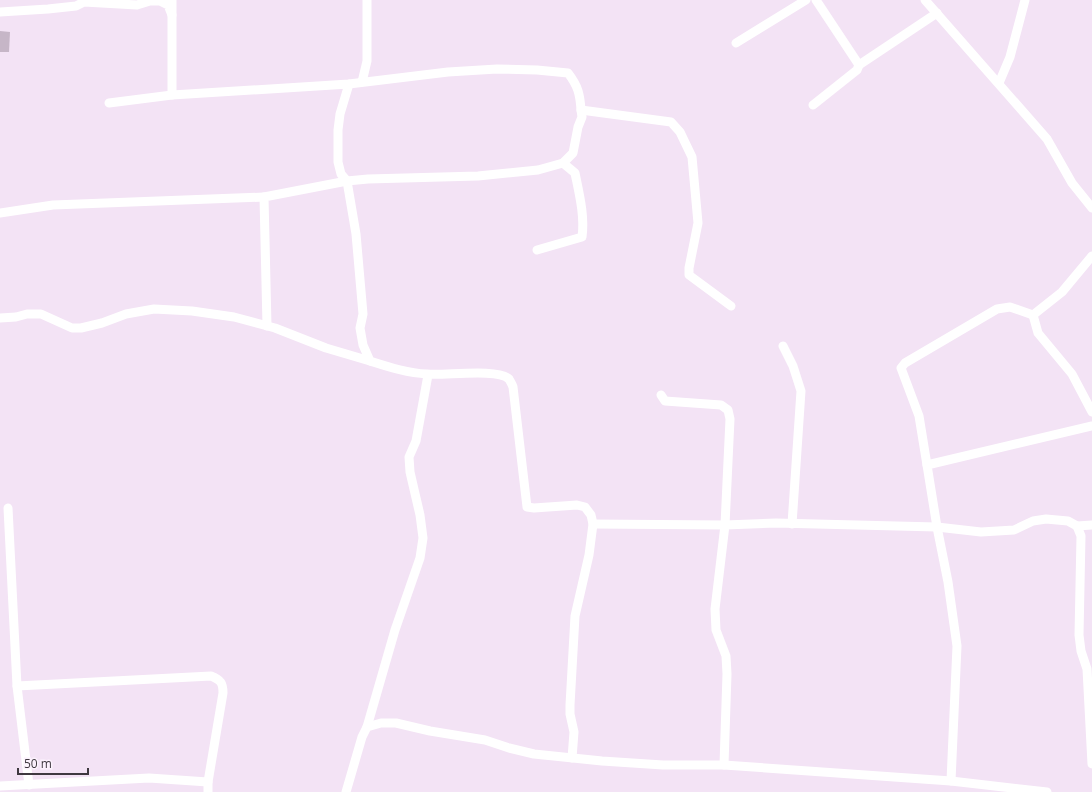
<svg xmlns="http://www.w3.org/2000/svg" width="1092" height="792" viewBox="0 0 1092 792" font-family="'Open Sans',sans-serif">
<rect width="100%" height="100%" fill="#f3e3f5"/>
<polygon fill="#c6b6c7" points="0,31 10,32 9,52 0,52"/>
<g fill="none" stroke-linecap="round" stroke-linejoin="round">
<g stroke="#fff" stroke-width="9">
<polyline points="172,0 172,95"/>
<polyline points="925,0 1047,139 1072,183 1092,208"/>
<polyline points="0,12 48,9 76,6 84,2 137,5 150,1 160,1 168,5 172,15"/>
<polyline points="736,43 806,0"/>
<polyline points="859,65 937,13"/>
<polyline points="362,82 367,61 367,0"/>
<polyline points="999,83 1010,57 1025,0"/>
<path d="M 349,84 L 340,114 L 338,130 L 338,162 L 341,174 L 347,181 L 356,234 L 363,314 L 360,328 L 363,345 L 370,361 C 389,367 407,373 427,374 C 443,376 498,368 509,379 C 510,381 512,384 513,387 L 527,507 L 534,508 L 577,505 L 585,507 L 591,515 L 593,524 L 589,555 L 575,616 L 570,705 L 570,714 L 574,732 L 572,758"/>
<path d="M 109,103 L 172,95 L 349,84 L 448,72 L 497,69 L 537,70 L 568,73 C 578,86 580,94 581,110 L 671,122 L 680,132 L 692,157 L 698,223 L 689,268 L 689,275 L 731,306"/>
<polyline points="813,105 857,70 859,65 816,0"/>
<polyline points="0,213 53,205 264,197"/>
<path d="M 537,250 L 582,237 C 585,216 579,193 575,173 L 563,163"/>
<polyline points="1092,256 1062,292 1033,315 1038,333 1072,374 1092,412"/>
<polyline points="0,318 16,317 27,314 41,314 72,328 81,328 102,323 126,314 154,309 192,311 234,317 275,328 326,348 370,361"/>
<polyline points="267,326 264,197 347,181 368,179 478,176 538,170 563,163 573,153 578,127 582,117 581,110"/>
<polyline points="783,346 793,366 801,391 792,524"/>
<polyline points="661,395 665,401 721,405 728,410 730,419 725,525 715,609 716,630 726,656 727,674 724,765"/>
<polyline points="927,465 919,416 901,368 905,363 997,309 1010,307 1033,315"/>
<polyline points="8,508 17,686 29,785"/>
<polyline points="593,524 725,525 776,523 937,527 981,532 1014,530 1033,521 1046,519 1068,521 1077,526 1092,525"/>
<polyline points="1077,526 1081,536 1079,635 1081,651 1087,669 1092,764"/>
<path d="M 17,686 L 211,676 C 221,680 223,683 223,693 L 208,782"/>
<polyline points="367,727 395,630 420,558 423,538 420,515 410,472 409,457 416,441 428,375"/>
<polyline points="951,781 957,646 948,582 937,527 927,465 1092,426"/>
<polyline points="0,786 149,778 208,782 208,792"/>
<polyline points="346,792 362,737 367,727 381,723 396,723 430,731 485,740 509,748 534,754 602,761 663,765 724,765 951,781 1047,792"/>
</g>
</g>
<path d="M18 768v6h70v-6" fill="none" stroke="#3f3940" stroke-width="2"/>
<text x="24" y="768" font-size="12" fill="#3f3940" stroke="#fcf2fd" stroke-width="3" paint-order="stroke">50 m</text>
</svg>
